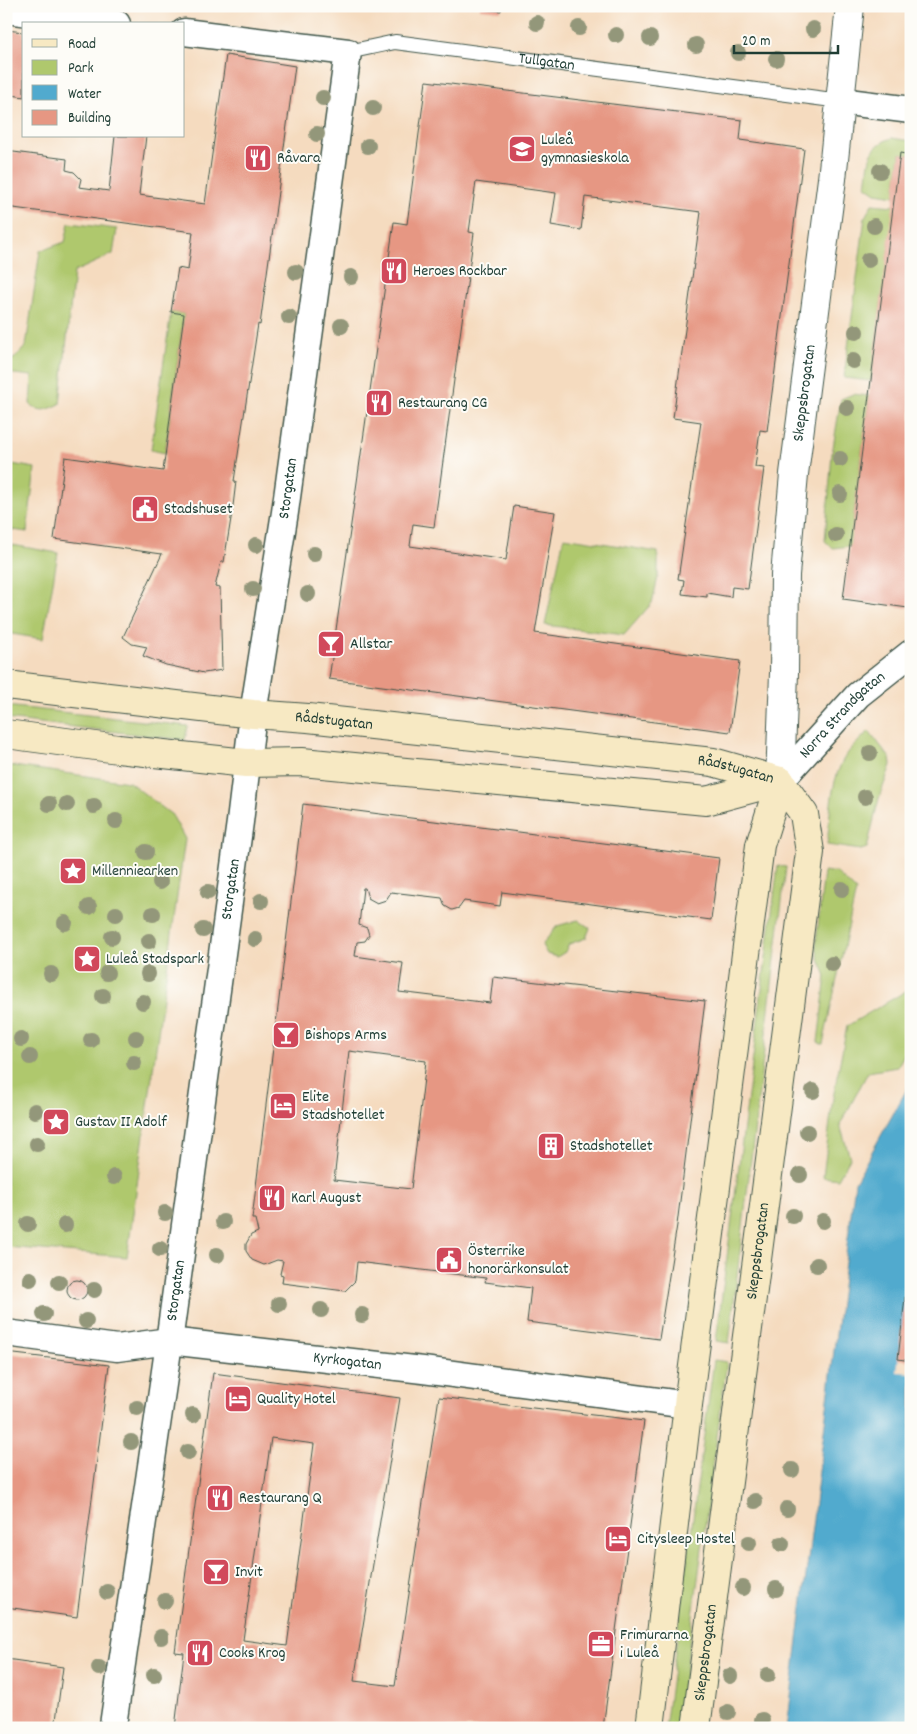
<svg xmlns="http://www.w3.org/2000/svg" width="917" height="1734" viewBox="0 0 917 1734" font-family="Dekko,sans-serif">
<rect width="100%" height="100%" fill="#fdfcf7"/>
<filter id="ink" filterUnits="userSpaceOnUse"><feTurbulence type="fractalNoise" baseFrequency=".02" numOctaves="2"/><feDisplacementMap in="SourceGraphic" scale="10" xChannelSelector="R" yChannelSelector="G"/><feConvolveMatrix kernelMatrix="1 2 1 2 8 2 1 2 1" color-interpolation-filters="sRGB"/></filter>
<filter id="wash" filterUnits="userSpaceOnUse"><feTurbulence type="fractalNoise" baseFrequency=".0096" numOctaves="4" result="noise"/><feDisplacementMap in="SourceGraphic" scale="20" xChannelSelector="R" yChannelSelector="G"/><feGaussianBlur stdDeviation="1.12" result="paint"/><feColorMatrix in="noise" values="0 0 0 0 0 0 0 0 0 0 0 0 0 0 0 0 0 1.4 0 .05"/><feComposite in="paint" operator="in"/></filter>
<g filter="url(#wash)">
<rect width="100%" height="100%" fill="#f5dbbf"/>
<g fill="#afc86d" stroke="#678250">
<path d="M 892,138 L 911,141 L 911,155 L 900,153 L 895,196 L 876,193 L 866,186 C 870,161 866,147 892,138 Z"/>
<polygon points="872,204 894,206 871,381 844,378 865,217"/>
<path d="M 69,223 L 117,229 L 113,254 L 74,272 L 60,404 C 49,409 41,414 30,404 L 32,376 L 6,373 L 6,358 L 14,359 L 26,346 L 40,251 L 65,242 Z"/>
<polygon points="171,312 184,314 165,453 151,450"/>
<polygon points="853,394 869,396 850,546 833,548 825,541 832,454 841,399"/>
<polygon points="6,463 35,468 27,532 6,529"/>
<polygon points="564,537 658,552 658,577 652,603 624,635 545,625"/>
<polygon points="6,544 58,553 43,639 6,633"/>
<polygon points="6,706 188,726 185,740 6,719"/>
<path d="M 869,731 L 890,758 L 891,765 L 879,798 L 867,848 L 861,850 L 827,845 C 830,818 830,788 841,764 C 847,751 859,741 869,731 Z"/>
<polygon points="6,765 129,782 172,815 185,839 127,1257 6,1247"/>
<polygon points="778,866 786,867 729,1343 716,1341"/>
<polygon points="824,871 837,873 856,891 823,1044 821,1044 818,1042 826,976 818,956 816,944"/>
<polygon points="578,920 590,928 586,938 569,944 565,952 557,957 547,954 542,945 557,926"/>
<polygon points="911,988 911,1043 897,1067 868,1072 840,1125 850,1158 838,1179 823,1177 833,1098 847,1026"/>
<polygon points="714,1360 727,1362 678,1728 665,1728"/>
</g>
<polygon fill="#51aace" stroke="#387481" points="911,1082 911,1728 787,1728 855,1182"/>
<polygon fill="#f5dbbf" points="905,1297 911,1297 911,1373 897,1372"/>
<g id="blocks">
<g fill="#e69783" fill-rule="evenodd">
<polygon points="480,6 501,6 501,11 480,9"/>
<polygon points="6,30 24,32 24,97 6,94"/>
<polygon points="226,55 295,66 260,325 258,324 234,481 236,481 233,506 224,562 221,562 215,587 220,588 222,670 204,673 166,665 143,656 147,647 132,644 123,637 162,554 54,539 65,457 163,471 184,314 171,312 178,268 188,270 193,232 6,207 6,151 67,159 66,170 74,172 81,179 79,187 109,191 115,136 146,136 139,195 205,204"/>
<polygon points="426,81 742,120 740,140 804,149 767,431 760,430 755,467 764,468 748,589 732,587 731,597 707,593 707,597 682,594 684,580 678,579 701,422 673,418 701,212 585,197 581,230 551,225 556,193 476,182 469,232 474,233 434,527 413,524 410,546 506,560 514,506 555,512 535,633 740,661 730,732 329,679 394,222 407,224"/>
<polygon points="900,153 911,155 911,586 908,608 843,599"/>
<path d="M 303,804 L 719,858 L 711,920 L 502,892 L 500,906 L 464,901 L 459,908 L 452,910 L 445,906 L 442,898 L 391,892 L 386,900 L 377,903 L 368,898 L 365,888 L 363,888 L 359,925 L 367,928 L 369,935 L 365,941 L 357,942 L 355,956 L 403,963 L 399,992 L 490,1003 L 493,977 L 705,1001 L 677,1225 L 659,1339 L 527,1322 L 531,1288 L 485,1282 L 486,1278 L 357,1262 L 355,1281 L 345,1291 L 282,1283 L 283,1275 L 280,1274 L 283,1261 L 277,1260 L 264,1265 L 252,1260 L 246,1251 L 246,1244 L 251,1235 L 258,1232 L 255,1219 L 252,1219 ZM 349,1051 L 426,1061 L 411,1189 L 334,1180 Z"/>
<circle cx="77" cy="1290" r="10"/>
<polygon points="905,1297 911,1297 911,1361 898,1359"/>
<polygon points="6,1353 109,1365 77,1617 6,1607"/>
<path d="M 213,1373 L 400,1398 L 354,1681 L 395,1686 L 439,1397 L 644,1421 L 603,1728 L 175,1728 L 184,1653 L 175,1652 ZM 271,1438 L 314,1444 L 287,1646 L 243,1640 Z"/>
<polygon points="6,1659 63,1667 55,1728 6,1728"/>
</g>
</g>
</g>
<g filter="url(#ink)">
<use href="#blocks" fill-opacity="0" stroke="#3f5549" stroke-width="1"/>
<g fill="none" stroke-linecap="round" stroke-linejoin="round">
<g stroke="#3f5549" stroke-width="16">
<g id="service">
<path id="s1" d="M 348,52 L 395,42 L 840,101"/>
</g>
</g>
<g stroke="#3f5549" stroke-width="29">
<g id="minor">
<polyline points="6,10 117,24"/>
<polyline points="840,101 911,110"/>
<path id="s2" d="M 780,781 L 858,695 L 911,653"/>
<path id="s3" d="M 6,1333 L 117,1348 L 169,1341 L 423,1370 L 688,1405"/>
<path id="s4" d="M 113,1725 L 166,1364 L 240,822 L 253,714 L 285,512 L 348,52 L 184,32"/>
</g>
</g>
<g stroke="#3f5549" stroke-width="30">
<g id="tertiary">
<path id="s5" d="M 780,781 L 784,673 L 785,575 L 794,474 L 832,179 L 850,6"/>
</g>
</g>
<g stroke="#3f5549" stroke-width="30">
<g id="secondary">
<path id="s6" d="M 6,685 L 253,714 L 308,718 L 713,762 L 780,781"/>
<polyline points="6,734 118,749 246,763 302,762 706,801 780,781"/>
<polyline points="650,1728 688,1405 760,845 780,781"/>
<path id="s7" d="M 696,1728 L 810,852 L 804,814 L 780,781"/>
</g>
</g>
<use href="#service" stroke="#fff" stroke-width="14"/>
<use href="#minor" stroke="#fff" stroke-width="26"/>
<use href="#tertiary" stroke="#fff" stroke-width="28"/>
<use href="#secondary" stroke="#f7e9c3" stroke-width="28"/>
</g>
<g fill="#93977a">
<circle cx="537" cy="23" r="8"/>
<circle cx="579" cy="28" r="8"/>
<circle cx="813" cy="29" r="8"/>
<circle cx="616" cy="35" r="8"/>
<circle cx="650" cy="38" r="8"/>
<circle cx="696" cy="45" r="8"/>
<circle cx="738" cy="53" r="8"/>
<circle cx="776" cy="59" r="8"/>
<circle cx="323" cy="98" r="8"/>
<circle cx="373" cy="108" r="8"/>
<circle cx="317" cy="134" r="8"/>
<circle cx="368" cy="146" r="8"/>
<circle cx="880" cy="171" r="8"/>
<circle cx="874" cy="226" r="8"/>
<circle cx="868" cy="260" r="8"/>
<circle cx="296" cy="272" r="8"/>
<circle cx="351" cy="277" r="8"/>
<circle cx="289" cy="317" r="8"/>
<circle cx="341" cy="326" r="8"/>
<circle cx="856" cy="332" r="8"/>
<circle cx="853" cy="361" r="8"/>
<circle cx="847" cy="408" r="8"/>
<circle cx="840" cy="459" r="8"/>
<circle cx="840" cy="494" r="8"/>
<circle cx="836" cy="535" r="8"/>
<circle cx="256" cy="545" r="8"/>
<circle cx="314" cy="554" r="8"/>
<circle cx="253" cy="589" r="8"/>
<circle cx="308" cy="594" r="8"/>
<circle cx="870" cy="753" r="8"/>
<circle cx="865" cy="797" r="8"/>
<circle cx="49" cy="804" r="8"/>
<circle cx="67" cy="804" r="8"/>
<circle cx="94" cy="806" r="8"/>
<circle cx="116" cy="821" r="8"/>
<circle cx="146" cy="852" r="8"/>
<circle cx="160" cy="882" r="8"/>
<circle cx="842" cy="889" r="8"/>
<circle cx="208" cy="892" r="8"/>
<circle cx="261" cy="901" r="8"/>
<circle cx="89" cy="907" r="8"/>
<circle cx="116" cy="914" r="8"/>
<circle cx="153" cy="914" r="8"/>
<circle cx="65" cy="923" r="8"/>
<circle cx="203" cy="930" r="8"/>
<circle cx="112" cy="937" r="8"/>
<circle cx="255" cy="939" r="8"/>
<circle cx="149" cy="941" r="8"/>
<circle cx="832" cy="964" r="8"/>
<circle cx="107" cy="973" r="8"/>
<circle cx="51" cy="974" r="8"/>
<circle cx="148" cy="974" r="8"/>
<circle cx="103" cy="996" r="8"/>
<circle cx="143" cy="1002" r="8"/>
<circle cx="136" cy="1038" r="8"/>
<circle cx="21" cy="1039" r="8"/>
<circle cx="91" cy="1040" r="8"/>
<circle cx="30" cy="1057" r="8"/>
<circle cx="134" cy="1063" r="8"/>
<circle cx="813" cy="1091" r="8"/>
<circle cx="35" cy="1111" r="8"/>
<circle cx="807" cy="1132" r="8"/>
<circle cx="37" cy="1144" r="8"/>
<circle cx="800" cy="1175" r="8"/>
<circle cx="114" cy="1177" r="8"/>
<circle cx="165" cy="1213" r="8"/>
<circle cx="793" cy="1216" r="8"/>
<circle cx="823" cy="1221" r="8"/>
<circle cx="223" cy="1222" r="8"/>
<circle cx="28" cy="1224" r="8"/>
<circle cx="65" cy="1225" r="8"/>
<circle cx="160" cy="1249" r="8"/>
<circle cx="217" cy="1255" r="8"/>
<circle cx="817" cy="1265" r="8"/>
<circle cx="30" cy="1279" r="8"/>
<circle cx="59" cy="1282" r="8"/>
<circle cx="94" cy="1290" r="8"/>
<circle cx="279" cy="1304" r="8"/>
<circle cx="321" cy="1310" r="8"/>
<circle cx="44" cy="1314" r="8"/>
<circle cx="362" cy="1315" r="8"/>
<circle cx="86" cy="1321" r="8"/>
<circle cx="137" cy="1408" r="8"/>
<circle cx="193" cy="1415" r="8"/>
<circle cx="131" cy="1442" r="8"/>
<circle cx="188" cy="1452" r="8"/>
<circle cx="792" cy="1470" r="8"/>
<circle cx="755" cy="1501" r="8"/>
<circle cx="787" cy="1509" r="8"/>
<circle cx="749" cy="1543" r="8"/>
<circle cx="782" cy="1544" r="8"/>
<circle cx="743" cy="1588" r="8"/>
<circle cx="776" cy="1589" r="8"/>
<circle cx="107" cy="1592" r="8"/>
<circle cx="165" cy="1601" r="8"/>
<circle cx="161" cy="1637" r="8"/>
<circle cx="99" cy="1668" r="8"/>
<circle cx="154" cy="1675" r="8"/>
<circle cx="768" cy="1675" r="8"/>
<circle cx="730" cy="1676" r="8"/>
<circle cx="728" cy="1712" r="8"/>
<circle cx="762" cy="1720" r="8"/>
</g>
</g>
<defs>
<g id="school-square" transform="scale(1.4375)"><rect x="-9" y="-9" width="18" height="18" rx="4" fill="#d1495b" stroke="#fdfcf7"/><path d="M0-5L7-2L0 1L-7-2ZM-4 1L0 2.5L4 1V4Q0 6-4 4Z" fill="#fff"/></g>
<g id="restaurant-square" transform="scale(1.4375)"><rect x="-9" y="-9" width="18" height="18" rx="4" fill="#d1495b" stroke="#fdfcf7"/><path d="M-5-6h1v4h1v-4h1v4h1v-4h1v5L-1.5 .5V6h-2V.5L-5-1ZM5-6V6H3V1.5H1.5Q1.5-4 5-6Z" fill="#fff"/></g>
<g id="civic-square" transform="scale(1.4375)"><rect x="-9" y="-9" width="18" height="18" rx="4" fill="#d1495b" stroke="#fdfcf7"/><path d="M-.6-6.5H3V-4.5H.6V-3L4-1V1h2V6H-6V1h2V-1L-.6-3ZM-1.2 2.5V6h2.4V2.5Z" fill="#fff"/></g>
<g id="bar-square" transform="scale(1.4375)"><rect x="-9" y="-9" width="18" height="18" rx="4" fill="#d1495b" stroke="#fdfcf7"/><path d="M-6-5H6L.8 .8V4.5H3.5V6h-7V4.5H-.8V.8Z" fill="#fff"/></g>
<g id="sight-square" transform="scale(1.4375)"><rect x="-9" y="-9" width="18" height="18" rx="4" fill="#d1495b" stroke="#fdfcf7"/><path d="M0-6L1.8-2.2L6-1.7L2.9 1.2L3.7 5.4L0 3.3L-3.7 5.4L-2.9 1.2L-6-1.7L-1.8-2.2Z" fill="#fff"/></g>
<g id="hotel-square" transform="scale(1.4375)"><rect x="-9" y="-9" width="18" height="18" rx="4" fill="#d1495b" stroke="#fdfcf7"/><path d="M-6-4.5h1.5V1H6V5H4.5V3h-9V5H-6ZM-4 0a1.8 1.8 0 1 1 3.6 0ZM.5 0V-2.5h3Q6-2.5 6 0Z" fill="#fff"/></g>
<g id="building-square" transform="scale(1.4375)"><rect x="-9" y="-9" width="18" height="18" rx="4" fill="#d1495b" stroke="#fdfcf7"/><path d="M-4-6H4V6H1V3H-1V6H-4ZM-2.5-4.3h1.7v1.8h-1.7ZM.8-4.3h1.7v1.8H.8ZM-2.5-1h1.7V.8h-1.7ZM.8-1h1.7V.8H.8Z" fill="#fff"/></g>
<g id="office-square" transform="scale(1.4375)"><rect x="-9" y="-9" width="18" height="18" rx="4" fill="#d1495b" stroke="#fdfcf7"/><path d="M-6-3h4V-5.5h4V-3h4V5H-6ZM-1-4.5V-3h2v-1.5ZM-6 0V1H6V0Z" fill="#fff"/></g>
</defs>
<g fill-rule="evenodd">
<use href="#school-square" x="522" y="149"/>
<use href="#restaurant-square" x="258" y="158"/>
<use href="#restaurant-square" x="394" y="271"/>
<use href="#restaurant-square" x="379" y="403"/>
<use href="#civic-square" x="145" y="509"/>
<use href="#bar-square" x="331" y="644"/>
<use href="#sight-square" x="73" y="871"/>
<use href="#sight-square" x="87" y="959"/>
<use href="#bar-square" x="286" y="1035"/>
<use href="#hotel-square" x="283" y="1106"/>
<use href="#sight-square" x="56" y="1122"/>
<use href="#building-square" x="551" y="1146"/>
<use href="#restaurant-square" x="272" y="1198"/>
<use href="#civic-square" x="449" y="1260"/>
<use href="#hotel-square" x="238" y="1399"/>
<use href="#restaurant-square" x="220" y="1498"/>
<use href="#hotel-square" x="618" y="1539"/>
<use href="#bar-square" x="216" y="1572"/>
<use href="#office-square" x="601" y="1644"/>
<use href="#restaurant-square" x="200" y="1653"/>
</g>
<g text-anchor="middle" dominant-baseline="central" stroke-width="4" stroke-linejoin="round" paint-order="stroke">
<g font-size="16" fill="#1f3d34" stroke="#fdfcf7">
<text stroke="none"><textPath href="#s1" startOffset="201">Tullgatan</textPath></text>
<text stroke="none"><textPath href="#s5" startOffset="389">Skeppsbrogatan</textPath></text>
<text stroke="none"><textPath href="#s4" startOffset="1249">Storgatan</textPath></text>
<text stroke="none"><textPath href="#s2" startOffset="91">Norra Strandgatan</textPath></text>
<text stroke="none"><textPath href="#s6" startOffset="330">Rådstugatan</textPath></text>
<text stroke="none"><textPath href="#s6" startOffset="735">Rådstugatan</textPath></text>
<text stroke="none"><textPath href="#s4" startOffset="844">Storgatan</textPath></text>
<text stroke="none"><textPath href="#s7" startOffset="481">Skeppsbrogatan</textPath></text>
<text stroke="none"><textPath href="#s4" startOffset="439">Storgatan</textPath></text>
<text stroke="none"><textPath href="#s3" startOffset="344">Kyrkogatan</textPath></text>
<text stroke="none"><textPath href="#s7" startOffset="76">Skeppsbrogatan</textPath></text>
</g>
<g font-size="16" fill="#1f3d34" stroke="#fdfcf7" text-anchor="start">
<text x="541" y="140">Luleå<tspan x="541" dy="18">gymnasieskola</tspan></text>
<text x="277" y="158">Råvara</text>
<text x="413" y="271">Heroes Rockbar</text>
<text x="398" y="403">Restaurang CG</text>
<text x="164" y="509">Stadshuset</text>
<text x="350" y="644">Allstar</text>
<text x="92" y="871">Millenniearken</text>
<text x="106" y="959">Luleå Stadspark</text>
<text x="305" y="1035">Bishops Arms</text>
<text x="302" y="1097">Elite<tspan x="302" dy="18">Stadshotellet</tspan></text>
<text x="75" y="1122">Gustav II Adolf</text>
<text x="570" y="1146">Stadshotellet</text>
<text x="291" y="1198">Karl August</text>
<text x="468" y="1251">Österrike<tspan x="468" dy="18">honorärkonsulat</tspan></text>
<text x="257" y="1399">Quality Hotel</text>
<text x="239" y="1498">Restaurang Q</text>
<text x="637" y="1539">Citysleep Hostel</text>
<text x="235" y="1572">Invit</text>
<text x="620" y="1635">Frimurarna<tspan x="620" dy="18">i Luleå</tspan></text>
<text x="219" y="1653">Cooks Krog</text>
</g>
</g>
<rect width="917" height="1734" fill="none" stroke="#fdfcf7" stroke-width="25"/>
<rect x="22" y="22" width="162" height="115" fill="#fdfcf7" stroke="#a4b0a9"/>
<rect x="32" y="39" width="25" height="8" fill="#f7e9c3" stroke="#a4b0a9"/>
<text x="68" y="48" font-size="15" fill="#1f3d34">Road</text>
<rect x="32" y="60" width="25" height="15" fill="#afc86d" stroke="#a4b0a9"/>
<text x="68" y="72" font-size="15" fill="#1f3d34">Park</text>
<rect x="32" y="85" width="25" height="15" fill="#51aace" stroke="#a4b0a9"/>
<text x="68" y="98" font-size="15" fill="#1f3d34">Water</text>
<rect x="32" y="110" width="25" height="15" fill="#e69783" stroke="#a4b0a9"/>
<text x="68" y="122" font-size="15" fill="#1f3d34">Building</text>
<path d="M734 45v8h104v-8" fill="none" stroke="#1f3d34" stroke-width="2.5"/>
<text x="742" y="45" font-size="15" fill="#1f3d34" stroke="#fdfcf7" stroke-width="4" paint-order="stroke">20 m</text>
</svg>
